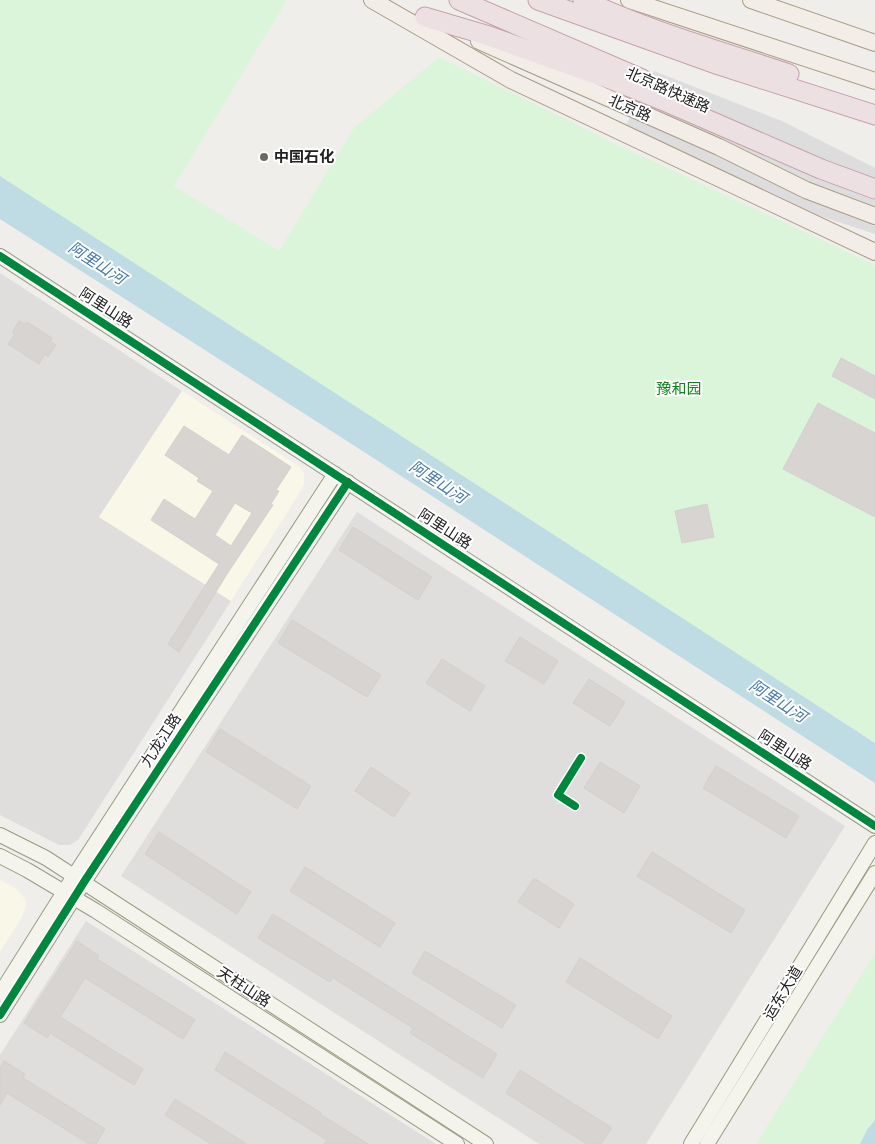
<svg xmlns="http://www.w3.org/2000/svg" width="875" height="1144" viewBox="0 0 875 1144" font-family="'Roboto Condensed','Noto Sans SC',sans-serif">
<rect width="100%" height="100%" fill="#f0eeeb"/>
<g fill="#dfdedc">
<polygon points="0,273 182,391 99,517 231,601 78,840 70,845 59,845 0,815"/>
<polygon points="357,512 845,826 646,1144 539,1144 121,876"/>
<polygon points="86,921 436,1144 0,1144 0,1055"/>
</g>
<g fill="#f8f7e8">
<polygon points="182,391 300,467 304,474 304,484 297,497 231,601 99,517"/>
<polygon points="0,880 17,889 25,899 26,905 22,917 0,952"/>
</g>
<g fill="#daf5da">
<polygon points="0,0 287,0 174,186 279,251 354,128 439,57 622,147 875,265 875,742 683,623 0,176"/>
<polygon points="875,953 875,1144 756,1144"/>
</g>
<g fill="#bfdbe3">
<polygon points="0,176 875,743 875,783 361,450 0,219"/>
<polygon points="875,1120 875,1144 860,1144 867,1130"/>
</g>
<polygon fill="#dedddd" points="654,71 782,121 875,168 875,234 817,215 625,127"/>
<g fill="#d7d4d2" stroke="#d3d0cc" fill-rule="evenodd">
<polygon points="19,321 25,324 27,322 52,338 50,341 56,345 48,357 45,354 39,364 8,344 15,334 12,332"/>
<polygon points="841,358 875,376 875,399 832,376"/>
<polygon points="818,403 875,433 875,517 783,469"/>
<path d="M 184,426 L 229,455 L 242,435 L 291,467 L 276,490 L 279,491 L 271,504 L 273,505 L 227,574 L 179,652 L 168,644 L 219,564 L 151,520 L 164,499 L 195,519 L 213,491 L 197,481 L 199,478 L 165,455 ZM 235,503 L 252,513 L 231,546 L 215,535 Z"/>
<polygon points="707,504 714,537 682,543 675,511"/>
<polygon points="353,527 432,577 418,600 339,550"/>
<polygon points="292,620 381,675 367,697 278,643"/>
<polygon points="520,637 558,661 544,684 505,661"/>
<polygon points="442,659 485,686 470,711 426,683"/>
<polygon points="589,679 625,702 610,726 573,703"/>
<polygon points="220,729 311,786 297,809 206,752"/>
<polygon points="600,762 640,786 624,813 584,788"/>
<polygon points="716,766 799,816 786,838 703,788"/>
<polygon points="371,767 410,793 394,817 355,791"/>
<polygon points="159,832 251,892 237,914 145,854"/>
<polygon points="652,852 745,910 731,933 637,876"/>
<polygon points="305,867 395,923 380,947 290,891"/>
<polygon points="534,878 574,904 559,928 518,902"/>
<polygon points="273,914 497,1054 483,1078 410,1033 413,1028 333,978 330,982 258,938"/>
<polygon points="77,941 99,956 97,959 195,1020 183,1039 85,978 60,1017 143,1069 134,1085 50,1033 47,1038 24,1023"/>
<polygon points="425,951 516,1005 502,1028 412,973"/>
<polygon points="580,958 672,1016 658,1039 566,982"/>
<polygon points="225,1052 321,1113 320,1114 368,1144 324,1144 327,1140 215,1070"/>
<polygon points="4,1061 25,1074 23,1078 105,1129 96,1144 89,1144 7,1093 0,1105 0,1068"/>
<polygon points="520,1070 612,1128 601,1144 587,1144 506,1093"/>
<polygon points="175,1099 247,1144 211,1144 165,1115"/>
</g>
<g fill="none" stroke-linecap="round" stroke-linejoin="round">
<g stroke="#999a82" stroke-width="16">
<g id="secondary">
<polyline points="0,256 875,826"/>
<polyline points="0,835 46,858 486,1144"/>
<polyline points="0,856 27,870 96,911 457,1144"/>
<polyline points="0,994 74,876 335,474"/>
<polyline points="0,1015 84,882 348,482"/>
<polyline points="691,1144 875,843"/>
<polyline points="707,1144 875,873"/>
</g>
</g>
<g stroke="#a79c86" stroke-width="18">
<g id="primary">
<polyline points="372,0 511,80 875,252"/>
<polyline points="629,0 875,81"/>
<polyline points="751,0 875,43"/>
<polyline points="479,41 719,147 806,190 875,216"/>
</g>
</g>
<g stroke="#c5a2ac" stroke-width="21">
<g id="highway">
<polyline points="459,0 642,79"/>
<polyline points="538,0 719,65 875,115"/>
<path d="M 583,0 C 649,31 720,51 789,74"/>
<polyline points="425,17 486,35 610,79 669,103 821,169 875,189"/>
</g>
</g>
<use href="#secondary" stroke="#f4f4ed" stroke-width="14"/>
<use href="#primary" stroke="#f3ede7" stroke-width="16"/>
<use href="#highway" stroke="#ece0e2" stroke-width="19"/>
<g stroke="#fff" stroke-width="11">
<g id="cycleway">
<polyline points="0,256 875,826"/>
<polyline points="575,806 558,795 581,758"/>
<polyline points="0,1015 84,882 348,482"/>
</g>
</g>
<use href="#cycleway" stroke="#00873e" stroke-width="8"/>
</g>
<circle fill="#6a6968" stroke="#fff" stroke-width="2" cx="264" cy="157" r="5"/>
<g text-anchor="middle" dominant-baseline="central" stroke-width="4" stroke-linejoin="round" paint-order="stroke">
<g font-size="15" fill="#222" stroke="#fff">
<text transform="translate(668 90) rotate(24)">北京路快速路</text>
<text transform="translate(630 108) rotate(24)">北京路</text>
<text transform="translate(106 308) rotate(33)">阿里山路</text>
<text transform="translate(445 529) rotate(33)">阿里山路</text>
<text transform="translate(161 740) rotate(-57)">九龙江路</text>
<text transform="translate(785 750) rotate(33)">阿里山路</text>
<text transform="translate(244 987) rotate(33)">天柱山路</text>
<text transform="translate(783 993) rotate(-59)">运东大道</text>
</g>
<g font-size="15" font-weight="bold" fill="#222" stroke="#fff" text-anchor="start">
<text x="274" y="157">中国石化</text>
</g>
<g font-size="15" fill="#0c8416" stroke="#fff">
<text x="679" y="389">豫和园</text>
</g>
<g font-size="16" font-style="italic" fill="#4a7aab" stroke="#fff">
<text transform="translate(97 263) rotate(33)">阿里山河</text>
<text transform="translate(438 482) rotate(33)">阿里山河</text>
<text transform="translate(778 701) rotate(33)">阿里山河</text>
</g>
</g>
</svg>
